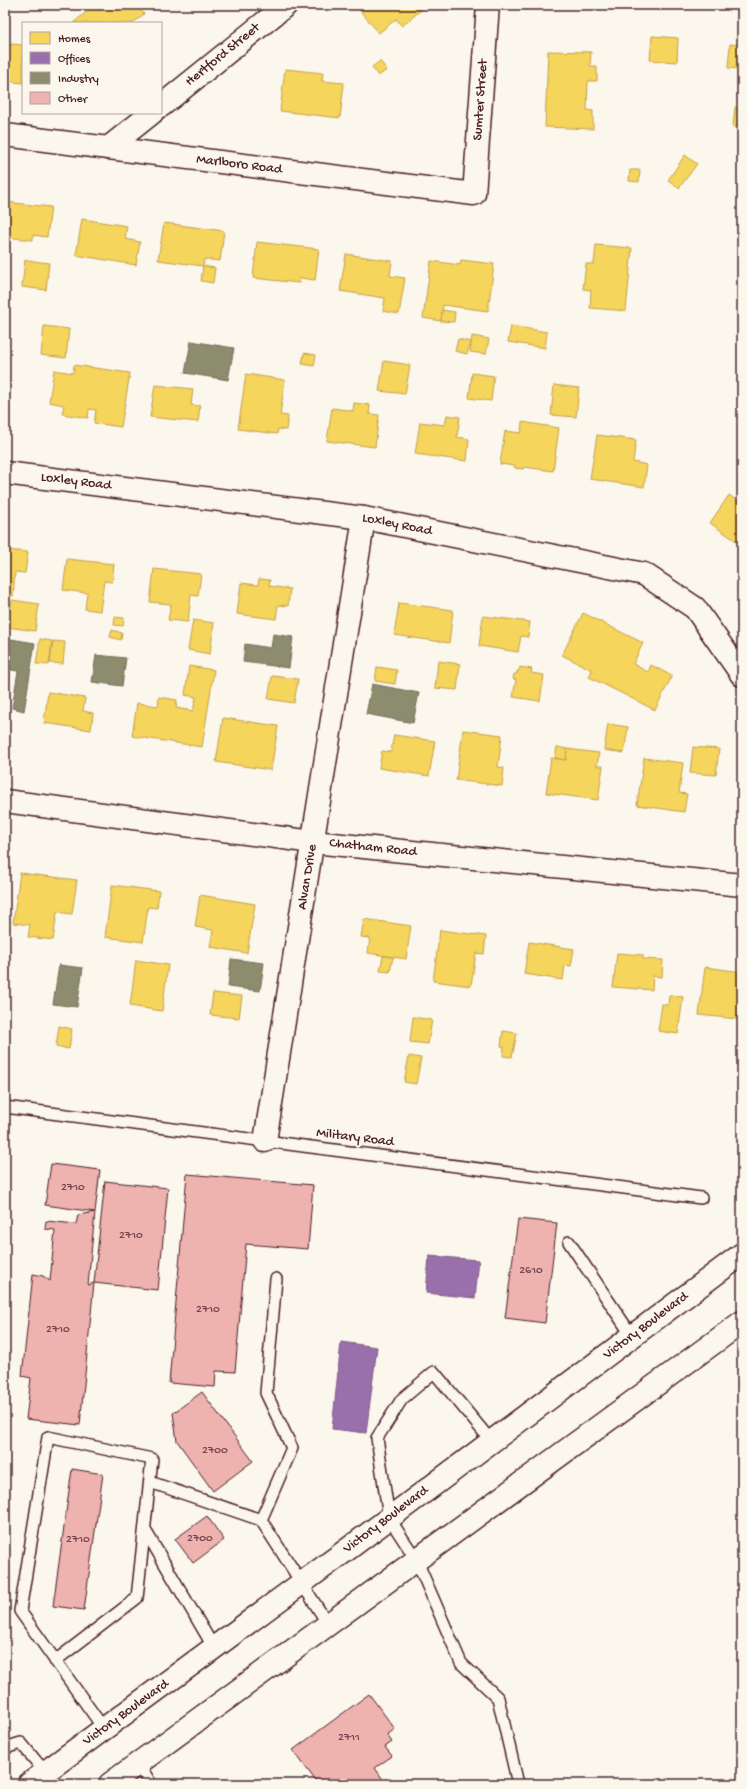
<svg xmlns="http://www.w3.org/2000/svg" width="747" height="1789" viewBox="0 0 747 1789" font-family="'Gochi Hand',sans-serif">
<rect width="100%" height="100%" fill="#fbf7ec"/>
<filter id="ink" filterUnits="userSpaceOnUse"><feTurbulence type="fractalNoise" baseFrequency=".025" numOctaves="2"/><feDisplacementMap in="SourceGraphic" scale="8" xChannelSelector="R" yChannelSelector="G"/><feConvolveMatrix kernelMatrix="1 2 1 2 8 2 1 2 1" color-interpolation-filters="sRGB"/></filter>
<g filter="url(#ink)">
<g fill="#f6d55c" stroke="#c29e4d">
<polygon points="95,5 98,5 100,8 103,5 137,5 144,14 133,23 73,23"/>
<polygon points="357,5 427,5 402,26 396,19 379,33 356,6"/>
<polygon points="652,36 678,38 677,62 650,60"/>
<polygon points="11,44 23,45 23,83 5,81 5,46 10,46"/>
<polygon points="730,44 742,45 742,69 728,68"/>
<polygon points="548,51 591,52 590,66 597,66 597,81 588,81 587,110 593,111 593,129 545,127"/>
<polygon points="380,61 387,70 378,76 372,67"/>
<polygon points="285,69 323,73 322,81 344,83 340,118 280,111"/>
<polygon points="735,107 742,108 742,127 733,127"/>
<polygon points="685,155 697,164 679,188 668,180"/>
<polygon points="630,170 640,170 639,182 629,181"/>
<polygon points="5,202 51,207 47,237 33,235 33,240 5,237"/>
<polygon points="82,219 127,226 125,239 140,242 136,265 76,255"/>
<polygon points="164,223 224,231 220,261 204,259 203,266 158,260"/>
<polygon points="257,242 319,249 315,280 300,278 299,283 253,278"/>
<polygon points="596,245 632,248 626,311 590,308 591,290 583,289 586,264 594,264"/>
<polygon points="346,254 392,261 390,276 405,278 399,314 383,311 385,298 340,291"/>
<polygon points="25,260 49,263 46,290 22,287"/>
<polygon points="461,260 494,264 488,311 443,305 441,321 423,318 431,261 460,265"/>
<polygon points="203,266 215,268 213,283 201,281"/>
<polygon points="442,310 455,312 454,322 441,321"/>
<polygon points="44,326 69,329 66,358 41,355"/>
<polygon points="511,326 547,332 545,348 508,342"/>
<polygon points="472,336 489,339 486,354 470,352"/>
<polygon points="458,339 471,342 467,354 455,351"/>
<polygon points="304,353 316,355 314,366 302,364"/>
<polygon points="384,361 410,365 405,394 379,391"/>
<polygon points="74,365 130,373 121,427 94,423 96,410 89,409 88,418 62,414 64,405 49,402 54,370 73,373"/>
<polygon points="472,373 494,376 491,401 469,398"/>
<polygon points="246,374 285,380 280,415 288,416 286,430 278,429 277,434 238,429"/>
<polygon points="155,385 193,389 191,405 200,406 198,422 150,417"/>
<polygon points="554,385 579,388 576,417 551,415"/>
<polygon points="354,403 370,405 369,414 379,415 375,447 327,441 332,408 353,411"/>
<polygon points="447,415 460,417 457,437 469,439 467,461 415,454 420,422 445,425"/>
<polygon points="522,422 559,428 553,471 524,467 523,469 515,468 515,466 500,464 505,431 521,433"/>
<polygon points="597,435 636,440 633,462 647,465 644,487 590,479"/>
<polygon points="729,495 742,504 742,545 710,523"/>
<polygon points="5,550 28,552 25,573 15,572 13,596 5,595"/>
<polygon points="67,559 114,564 112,582 104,581 100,611 85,609 87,593 63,590"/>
<polygon points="154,569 201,574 198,596 191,595 188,622 168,620 171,604 150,602"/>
<polygon points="259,579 270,580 269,586 290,589 288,606 278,605 276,619 237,614 241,583 258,585"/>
<polygon points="12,600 39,604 35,631 7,627"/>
<polygon points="399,603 453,610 449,643 394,635"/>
<polygon points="583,613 643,643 633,664 648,672 651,665 672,676 655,710 589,677 592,670 562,655"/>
<polygon points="483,616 530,622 528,637 521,636 518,652 479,646"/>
<polygon points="115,617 124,618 123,626 114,625"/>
<polygon points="193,620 214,623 210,654 188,650"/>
<polygon points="112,630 122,633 121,640 110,637"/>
<polygon points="40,639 52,641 49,665 36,664"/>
<polygon points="53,641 65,642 63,664 50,663"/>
<polygon points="438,661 460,664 457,690 435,688"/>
<polygon points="189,666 214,670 202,747 132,736 137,703 158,706 159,697 177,700 176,708 193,711 196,697 185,695"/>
<polygon points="377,667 397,670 395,684 375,681"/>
<polygon points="520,667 532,669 531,673 544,675 540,701 513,697 516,680 513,679 514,674 517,674 517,671 519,671"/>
<polygon points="272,676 298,679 294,703 268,699"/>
<polygon points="48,692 85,698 83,711 93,713 91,730 44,723"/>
<polygon points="223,718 278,726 271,770 216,762"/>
<polygon points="608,724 628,727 624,753 604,750"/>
<polygon points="463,730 502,735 498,767 504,768 502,786 456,780"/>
<polygon points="394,735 435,741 429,776 379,768 382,751 391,752"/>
<polygon points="557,747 567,749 566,760 555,758"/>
<polygon points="693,747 719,749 716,775 690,773"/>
<polygon points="567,749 599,753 597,766 603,766 598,800 546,793 551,758 566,760"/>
<polygon points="644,758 683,763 679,793 687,794 684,812 637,805"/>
<polygon points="20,873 77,880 72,914 57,912 53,940 28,937 30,925 13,923"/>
<polygon points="112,885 159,891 157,908 148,907 143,942 105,937"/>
<polygon points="200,895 255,904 247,953 210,947 213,930 195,927"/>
<polygon points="364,919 411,926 406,959 368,953 370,938 361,937"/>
<polygon points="440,930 486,936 484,954 476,953 471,986 433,981"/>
<polygon points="529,942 574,949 571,966 565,965 563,980 524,974"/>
<polygon points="617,953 643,955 643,959 663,960 662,977 653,976 652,990 613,987"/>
<polygon points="383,956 393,957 390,972 380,971"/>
<polygon points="136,960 168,965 162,1011 130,1006"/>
<polygon points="705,967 742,972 742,989 741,989 737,1019 699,1015"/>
<polygon points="213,993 242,996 239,1018 210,1015"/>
<polygon points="669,995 683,997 678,1034 658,1031 662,1004 668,1005"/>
<polygon points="413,1017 432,1020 428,1044 410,1042"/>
<polygon points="59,1026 72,1029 69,1049 56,1046"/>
<polygon points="503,1031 517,1033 512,1057 503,1056 504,1047 501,1046"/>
<polygon points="409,1056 421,1058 416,1084 404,1082"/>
</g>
<g fill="#9970ab" stroke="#815885">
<polygon points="429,1256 479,1260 475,1298 426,1293"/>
<polygon points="341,1342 377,1347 366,1433 332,1429"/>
</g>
<g fill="#8c8c6e" stroke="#786b5a">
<polygon points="191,341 234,348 228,380 185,373"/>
<polygon points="273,634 293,637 289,668 243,662 245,644 271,648"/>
<polygon points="5,638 35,643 24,711 12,708 18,671 5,669"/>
<polygon points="96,655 126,658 122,686 92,682"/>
<polygon points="372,684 419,693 413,723 366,714"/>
<polygon points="231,959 264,963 260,991 228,987"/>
<polygon points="59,965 83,968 77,1007 53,1004"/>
</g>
<g fill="#eeb2af" stroke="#4a1f2b">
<polygon points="51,1164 100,1170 95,1212 45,1205"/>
<polygon points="187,1174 313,1185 308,1249 246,1244 235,1372 216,1371 215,1387 169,1383"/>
<polygon points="105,1181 168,1188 158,1290 94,1283"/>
<polygon points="95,1212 88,1285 94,1283 80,1425 26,1419 31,1378 22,1376 33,1274 43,1276 50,1281 55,1230 45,1229 46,1221 76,1224 78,1215"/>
<polygon points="518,1219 557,1223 545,1323 505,1318"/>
<polygon points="202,1392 253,1461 213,1491 177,1441 173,1413"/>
<polygon points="72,1469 103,1474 84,1610 53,1606"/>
<polygon points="207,1516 224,1540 193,1563 175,1539"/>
<polygon points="369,1694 395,1729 387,1735 392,1742 385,1747 392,1756 375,1768 386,1784 318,1784 293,1750"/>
</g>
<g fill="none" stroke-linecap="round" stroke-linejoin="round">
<g stroke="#4a1f2b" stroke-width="14">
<g id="lane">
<polyline points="5,1107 701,1198"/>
<polyline points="569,1242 632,1336"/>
<polyline points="276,1279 266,1393 292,1448 261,1520 328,1624"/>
<polyline points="492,1442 434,1372 402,1399 377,1438 389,1518 416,1559 461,1663 498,1698 518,1784"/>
<polyline points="150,1482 261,1520"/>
<polyline points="145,1530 214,1648"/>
<polyline points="55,1661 137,1598 152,1459 48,1437 20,1611 104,1729"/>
<polyline points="5,1748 21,1743 45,1772"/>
<polyline points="138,1763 151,1784"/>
</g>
</g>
<g stroke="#4a1f2b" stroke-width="25">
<g id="street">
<polyline points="161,106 286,5"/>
<polyline points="5,135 474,194 488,5"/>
<polyline points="108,148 152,113"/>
<polyline points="5,473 364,518 644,574 695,608 742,675"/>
<polyline points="5,801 313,842 742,885"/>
<polyline points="265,1141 364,518"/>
</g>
</g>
<g stroke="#4a1f2b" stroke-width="25">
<g id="secondary">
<polyline points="29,1784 344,1552 742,1254"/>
<polyline points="110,1784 742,1322"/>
</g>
</g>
<use href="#lane" stroke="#fbf7ec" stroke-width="11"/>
<use href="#street" stroke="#fbf7ec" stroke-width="22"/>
<use href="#secondary" stroke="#fbf7ec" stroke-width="22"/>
</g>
</g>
<g text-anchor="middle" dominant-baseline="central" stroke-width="4" stroke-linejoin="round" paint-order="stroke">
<g font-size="12" fill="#73444c">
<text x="73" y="1188">2710</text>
<text x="131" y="1236">2710</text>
<text x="531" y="1271">2610</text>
<text x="208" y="1310">2710</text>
<text x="58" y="1330">2710</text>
<text x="215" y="1451">2700</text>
<text x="200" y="1539">2700</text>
<text x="78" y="1540">2710</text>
<text x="349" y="1738">2711</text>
</g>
<g font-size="14" fill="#4a1f2b" stroke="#fbf7ec">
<text transform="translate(223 55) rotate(-39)">Hertford Street</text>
<text transform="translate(481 100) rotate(-86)">Sumter Street</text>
<text transform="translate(239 165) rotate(7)">Marlboro Road</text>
<text transform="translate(76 482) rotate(7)">Loxley Road</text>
<text transform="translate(397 525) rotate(11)">Loxley Road</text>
<text transform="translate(373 848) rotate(6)">Chatham Road</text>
<text transform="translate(308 877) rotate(-81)">Alvan Drive</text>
<text transform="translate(355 1138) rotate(7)">Military Road</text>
<text transform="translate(646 1326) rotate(-37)">Victory Boulevard</text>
<text transform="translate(386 1520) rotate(-37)">Victory Boulevard</text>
<text transform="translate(126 1713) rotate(-36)">Victory Boulevard</text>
</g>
</g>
<rect width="747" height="1789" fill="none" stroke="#fbf7ec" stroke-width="20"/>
<rect x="10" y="10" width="727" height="1769" fill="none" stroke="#4a1f2b" stroke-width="1.5" filter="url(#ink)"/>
<rect x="22" y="22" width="140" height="92" fill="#fbf7ec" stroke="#b4a19f"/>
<rect x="30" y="32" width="20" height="12" fill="#f6d55c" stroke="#b4a19f"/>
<text x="58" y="42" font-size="12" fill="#4a1f2b">Homes</text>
<rect x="30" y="52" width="20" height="12" fill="#9970ab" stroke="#b4a19f"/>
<text x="58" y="62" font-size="12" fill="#4a1f2b">Offices</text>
<rect x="30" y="72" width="20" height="12" fill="#8c8c6e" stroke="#b4a19f"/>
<text x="58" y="82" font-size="12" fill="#4a1f2b">Industry</text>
<rect x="30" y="92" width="20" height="12" fill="#eeb2af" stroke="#b4a19f"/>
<text x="58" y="102" font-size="12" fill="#4a1f2b">Other</text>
</svg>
